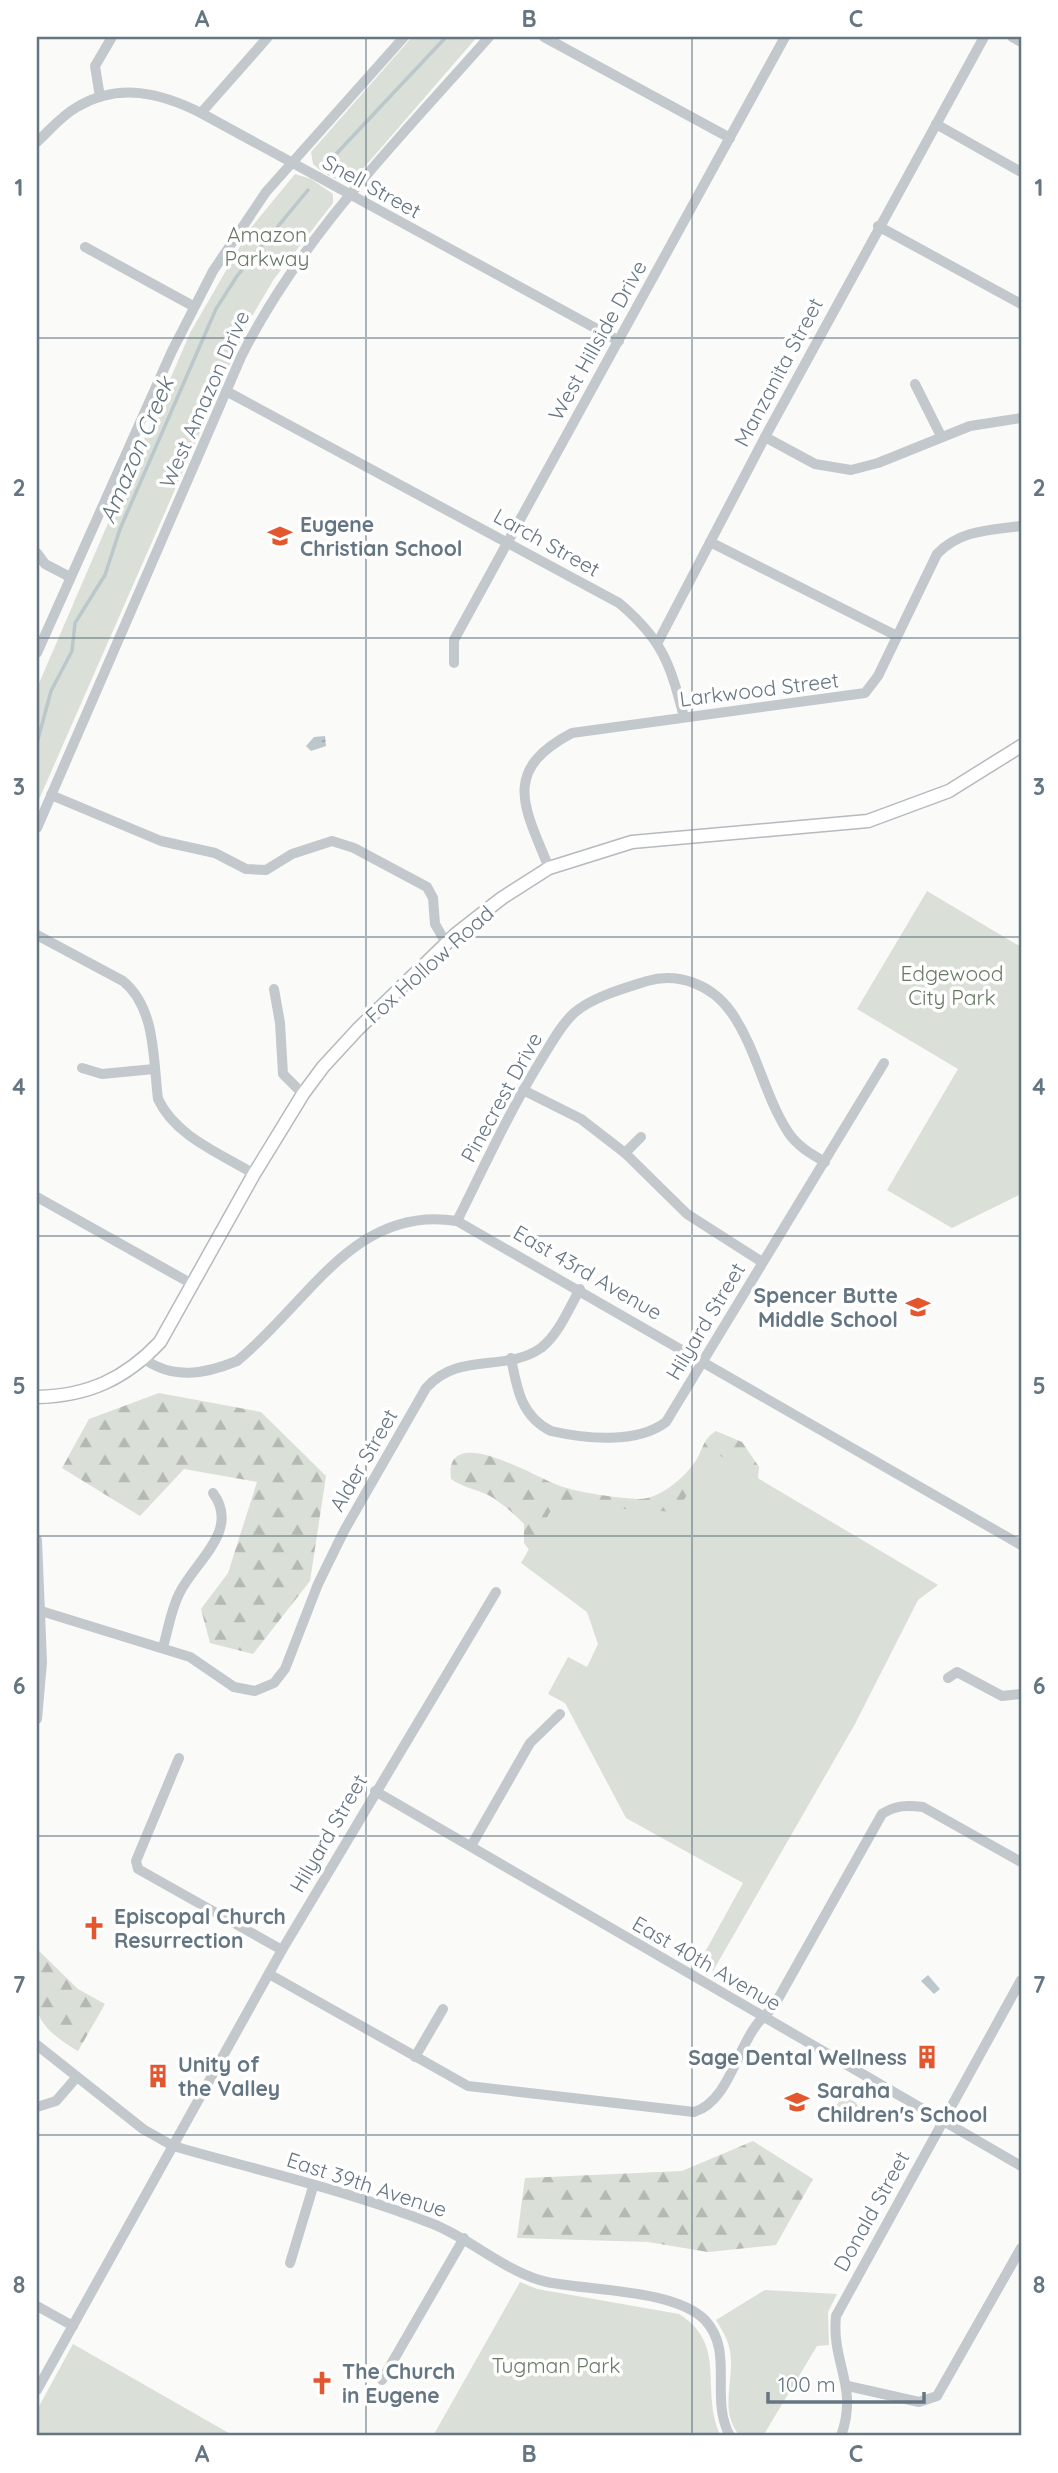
<svg xmlns="http://www.w3.org/2000/svg" width="1058" height="2473" viewBox="0 0 1058 2473" font-family="Quicksand,sans-serif">
<defs>
<pattern id="forest-firs" width="22" height="20" patternUnits="userSpaceOnUse" patternTransform="scale(1.75)"><rect width="22" height="20" fill="#dadfd7"/><path d="M5 1l3.5 6h-7zM16 11l3.5 6h-7z" fill="#b4b9b4"/></pattern>
<pattern id="water-ripples" width="26" height="14" patternUnits="userSpaceOnUse" patternTransform="scale(1.75)"><rect width="26" height="14" fill="#bbc7cb"/><path d="M2 4q2-2 4 0t4 0M15 11q2-2 4 0t4 0" fill="none" stroke="#9ca6aa"/></pattern>
</defs>
<rect width="100%" height="100%" fill="#fafaf8"/>
<g fill="url(#forest-firs)">
<polygon points="159,1393 261,1412 326,1476 310,1581 253,1654 210,1643 201,1609 228,1573 257,1482 184,1469 140,1516 62,1468 89,1419"/>
<path d="M 716,1431 L 742,1442 L 759,1467 L 736,1744 L 536,1559 L 524,1543 L 524,1524 C 513,1513 501,1502 488,1495 C 475,1489 462,1487 451,1479 C 443,1419 540,1480 560,1486 C 581,1493 616,1498 639,1499 C 661,1499 688,1475 698,1457 C 703,1447 705,1437 716,1431 Z"/>
<path d="M 37,1949 L 78,1989 L 105,2004 L 78,2051 C 24,2019 37,2006 37,1949 Z"/>
<polygon points="753,2141 813,2179 776,2245 708,2252 648,2242 517,2238 525,2178 682,2171"/>
</g>
<g fill="#dadfd7">
<path d="M 412,37 L 477,37 L 355,178 C 340,185 324,174 313,164 L 311,152 Z"/>
<polygon points="295,174 311,179 333,194 333,203 274,279 248,323 37,804 37,688 190,333 250,229"/>
<polygon points="927,891 1021,947 1021,1194 952,1228 887,1190 958,1069 857,1009"/>
<polygon points="712,1451 938,1585 918,1600 855,1724 713,1971 699,1963 743,1883 626,1818 565,1703 548,1694 568,1657 587,1667 598,1644 587,1612 521,1563 554,1505 677,1512"/>
<circle cx="847" cy="2111" r="12"/>
<path d="M 520,2282 L 537,2289 L 679,2314 C 729,2345 699,2392 721,2436 L 433,2436 Z"/>
<path d="M 765,2290 L 837,2294 L 828,2312 L 829,2345 L 817,2346 L 763,2436 L 740,2436 C 718,2411 735,2380 730,2351 C 728,2339 722,2330 716,2320 Z"/>
<polygon points="73,2344 234,2436 37,2436 37,2410"/>
</g>
<g fill="url(#water-ripples)">
<polygon points="325,736 326,746 311,751 306,746 314,737"/>
<polygon points="928,1975 940,1989 934,1994 921,1981"/>
</g>
<g fill="none" stroke-linecap="round" stroke-linejoin="round">
<g stroke="#bbc7cb" stroke-width="3.5">
<polyline points="337,153 446,37"/>
<polyline points="37,743 51,691 72,651 75,623 105,575 120,529 216,309 237,276 308,190"/>
</g>
<g stroke="#b5babe" stroke-width="15">
<path id="major" d="M 37,1397 C 88,1396 125,1379 160,1342 L 254,1174 L 303,1094 L 323,1067 L 358,1029 L 456,934 L 502,898 L 549,868 L 632,842 L 868,821 L 949,791 L 1021,746"/>
</g>
<g stroke="#c3c8cc" stroke-width="10">
<polyline points="544,37 730,138"/>
<polyline points="1012,37 1021,42"/>
<polyline points="100,97 95,66 112,37"/>
<polyline points="201,113 268,37"/>
<polyline points="936,124 1021,172"/>
<path d="M 37,142 C 50,130 61,116 77,107 C 119,82 161,93 201,113 L 619,341"/>
<polyline points="878,226 1021,304"/>
<polyline points="85,247 193,306"/>
<polyline points="915,384 941,436"/>
<path d="M 226,391 L 619,603 C 663,640 670,664 684,717"/>
<polyline points="765,437 815,464 851,470 878,463 970,426 1021,418"/>
<polyline points="710,542 897,636"/>
<polyline points="37,553 45,564 70,577"/>
<polyline points="658,642 765,437 984,37"/>
<polyline points="37,653 172,351 213,271 266,192 404,37"/>
<polyline points="454,663 454,640 785,37"/>
<polyline points="51,795 161,841 215,853 246,869 266,870 292,854 332,841 354,848 427,887 433,898 435,924 446,943"/>
<path d="M 37,828 L 241,357 C 302,235 400,138 489,37"/>
<path d="M 549,868 C 525,808 500,771 572,733 L 865,693 L 878,676 L 937,554 C 960,530 990,530 1021,526"/>
<path d="M 37,935 L 123,981 C 156,1008 153,1059 158,1099 C 176,1137 220,1153 254,1174"/>
<polyline points="274,989 280,1023 283,1074 303,1094"/>
<polyline points="82,1068 102,1074 154,1069"/>
<polyline points="523,1090 581,1119 625,1153 641,1137"/>
<polyline points="625,1153 687,1214 762,1262"/>
<polyline points="37,1197 192,1284"/>
<path d="M 457,1221 C 484,1167 509,1112 541,1060 C 551,1044 560,1026 574,1013 C 592,997 625,988 647,981 C 679,972 712,985 731,1012 C 757,1049 764,1095 788,1132 C 797,1146 811,1154 825,1162"/>
<path d="M 511,1358 C 517,1389 521,1416 551,1431 C 586,1439 637,1444 666,1422 L 884,1063"/>
<path d="M 144,1359 C 174,1380 205,1374 237,1361 C 308,1304 354,1204 457,1221 L 1021,1545"/>
<polyline points="37,1540 42,1662 37,1719"/>
<path d="M 41,1611 L 190,1657 L 234,1687 L 255,1691 L 274,1683 L 285,1669 L 318,1584 L 344,1531 L 426,1388 C 459,1351 505,1373 541,1348 C 559,1334 569,1308 580,1289"/>
<path d="M 163,1647 C 168,1630 171,1610 179,1594 C 194,1562 241,1531 213,1493"/>
<polyline points="948,1678 957,1672 1002,1696 1021,1694"/>
<polyline points="179,1758 136,1861 138,1869 282,1950"/>
<polyline points="375,1791 1021,2166"/>
<polyline points="471,1846 530,1743 560,1714"/>
<path d="M 269,1974 L 468,2086 L 694,2112 C 727,2102 736,2053 755,2027 C 760,2019 768,2013 774,2006 L 882,1814 C 896,1805 907,1805 923,1807 L 1021,1862"/>
<path d="M 37,2045 L 143,2129 L 173,2146 C 260,2171 350,2191 433,2224 C 471,2239 509,2274 547,2282 C 590,2291 674,2289 705,2320 C 735,2352 709,2398 730,2436"/>
<polyline points="415,2057 443,2009"/>
<polyline points="37,2107 56,2101 76,2078"/>
<polyline points="290,2263 313,2187"/>
<polyline points="37,2306 73,2326"/>
<polyline points="382,2380 464,2238"/>
<polyline points="848,2386 919,2402 937,2396 1021,2248"/>
<polyline points="37,2390 282,1950 496,1592"/>
<path d="M 841,2436 C 859,2386 831,2363 836,2316 L 1021,1980"/>
</g>
<use href="#major" stroke="#fff" stroke-width="12"/>
</g>
<path fill="none" stroke="#657683" stroke-width="2" stroke-opacity="0.55" d="M 366,37 L 366,2436M 692,37 L 692,2436M 37,338 L 1021,338M 37,638 L 1021,638M 37,937 L 1021,937M 37,1236 L 1021,1236M 37,1536 L 1021,1536M 37,1836 L 1021,1836M 37,2135 L 1021,2135"/>
<defs>
<g id="school-bare" transform="scale(1.89)"><path d="M0-5L7-2L0 1L-7-2ZM-4 1L0 2.5L4 1V4Q0 6-4 4Z" fill="#e4572e" stroke="#fff" stroke-width="2.5" paint-order="stroke"/></g>
<g id="church-bare" transform="scale(1.89)"><path d="M-1.2-6h2.4v3.5h3.3v2.4h-3.3V6h-2.4V-.1h-3.3v-2.4h3.3Z" fill="#e4572e" stroke="#fff" stroke-width="2.5" paint-order="stroke"/></g>
<g id="building-bare" transform="scale(1.89)"><path d="M-4-6H4V6H1V3H-1V6H-4ZM-2.5-4.3h1.7v1.8h-1.7ZM.8-4.3h1.7v1.8H.8ZM-2.5-1h1.7V.8h-1.7ZM.8-1h1.7V.8H.8Z" fill="#e4572e" stroke="#fff" stroke-width="2.5" paint-order="stroke"/></g>
</defs>
<g fill-rule="evenodd">
<use href="#school-bare" x="280" y="536"/>
<use href="#school-bare" x="918" y="1307"/>
<use href="#church-bare" x="94" y="1928"/>
<use href="#building-bare" x="927" y="2057"/>
<use href="#building-bare" x="158" y="2076"/>
<use href="#school-bare" x="797" y="2102"/>
<use href="#church-bare" x="322" y="2383"/>
</g>
<g text-anchor="middle" dominant-baseline="central" stroke-width="7" stroke-linejoin="round" paint-order="stroke">
<g font-size="21" fill="#657683" stroke="#fff">
<text transform="translate(372 186) rotate(29)">Snell Street</text>
<text transform="translate(597 340) rotate(-61)">West Hillside Drive</text>
<text transform="translate(778 372) rotate(-62)">Manzanita Street</text>
<text transform="translate(204 399) rotate(-66)">West Amazon Drive</text>
<text transform="translate(547 542) rotate(29)">Larch Street</text>
<text transform="translate(759 689) rotate(-7)">Larkwood Street</text>
<text transform="translate(429 964) rotate(-42)">Fox Hollow Road</text>
<text transform="translate(501 1097) rotate(-61)">Pinecrest Drive</text>
<text transform="translate(588 1272) rotate(30)">East 43rd Avenue</text>
<text transform="translate(705 1321) rotate(-59)">Hilyard Street</text>
<text transform="translate(363 1460) rotate(-60)">Alder Street</text>
<text transform="translate(328 1833) rotate(-60)">Hilyard Street</text>
<text transform="translate(707 1963) rotate(30)">East 40th Avenue</text>
<text transform="translate(367 2184) rotate(18)">East 39th Avenue</text>
<text transform="translate(871 2211) rotate(-61)">Donald Street</text>
</g>
<g font-size="21" fill="#687a64" stroke="#fff">
<text x="267" y="234">Amazon<tspan x="267" dy="24">Parkway</tspan></text>
<text x="952" y="973">Edgewood<tspan x="952" dy="24">City Park</tspan></text>
<text x="556" y="2365">Tugman Park</text>
</g>
<g font-size="21" font-weight="bold" fill="#657683" stroke="#fff" text-anchor="start">
<text x="300" y="524">Eugene<tspan x="300" dy="24">Christian School</tspan></text>
<text x="898" y="1295" text-anchor="end">Spencer Butte<tspan x="898" dy="24">Middle School</tspan></text>
<text x="114" y="1916">Episcopal Church<tspan x="114" dy="24">Resurrection</tspan></text>
<text x="907" y="2057" text-anchor="end">Sage Dental Wellness</text>
<text x="178" y="2064">Unity of<tspan x="178" dy="24">the Valley</tspan></text>
<text x="817" y="2090">Saraha<tspan x="817" dy="24">Children's School</tspan></text>
<text x="342" y="2371">The Church<tspan x="342" dy="24">in Eugene</tspan></text>
</g>
<g font-size="23" font-style="italic" fill="#60757c" stroke="#fff">
<text transform="translate(136 450) rotate(-67)">Amazon Creek</text>
</g>
</g>
<rect width="1058" height="2473" fill="none" stroke="#ffffff" stroke-width="77"/>
<path d="M768 2392v10h156v-10" fill="none" stroke="#657683" stroke-width="3.5"/>
<text x="778" y="2392" font-size="21" fill="#657683" stroke="#ffffff" stroke-width="5" paint-order="stroke">100 m</text>
<rect x="38" y="38" width="982" height="2396" fill="none" stroke="#657683" stroke-width="2.5"/>
<g font-size="23" text-anchor="middle" font-weight="bold" fill="#657683">
<text x="202" y="27">A</text>
<text x="529" y="27">B</text>
<text x="856" y="27">C</text>
<text x="19" y="196">1</text>
<text x="1039" y="196">1</text>
<text x="19" y="496">2</text>
<text x="1039" y="496">2</text>
<text x="19" y="795">3</text>
<text x="1039" y="795">3</text>
<text x="19" y="1095">4</text>
<text x="1039" y="1095">4</text>
<text x="19" y="1394">5</text>
<text x="1039" y="1394">5</text>
<text x="19" y="1694">6</text>
<text x="1039" y="1694">6</text>
<text x="19" y="1993">7</text>
<text x="1039" y="1993">7</text>
<text x="19" y="2293">8</text>
<text x="1039" y="2293">8</text>
<text x="202" y="2462">A</text>
<text x="529" y="2462">B</text>
<text x="856" y="2462">C</text>
</g>
</svg>
